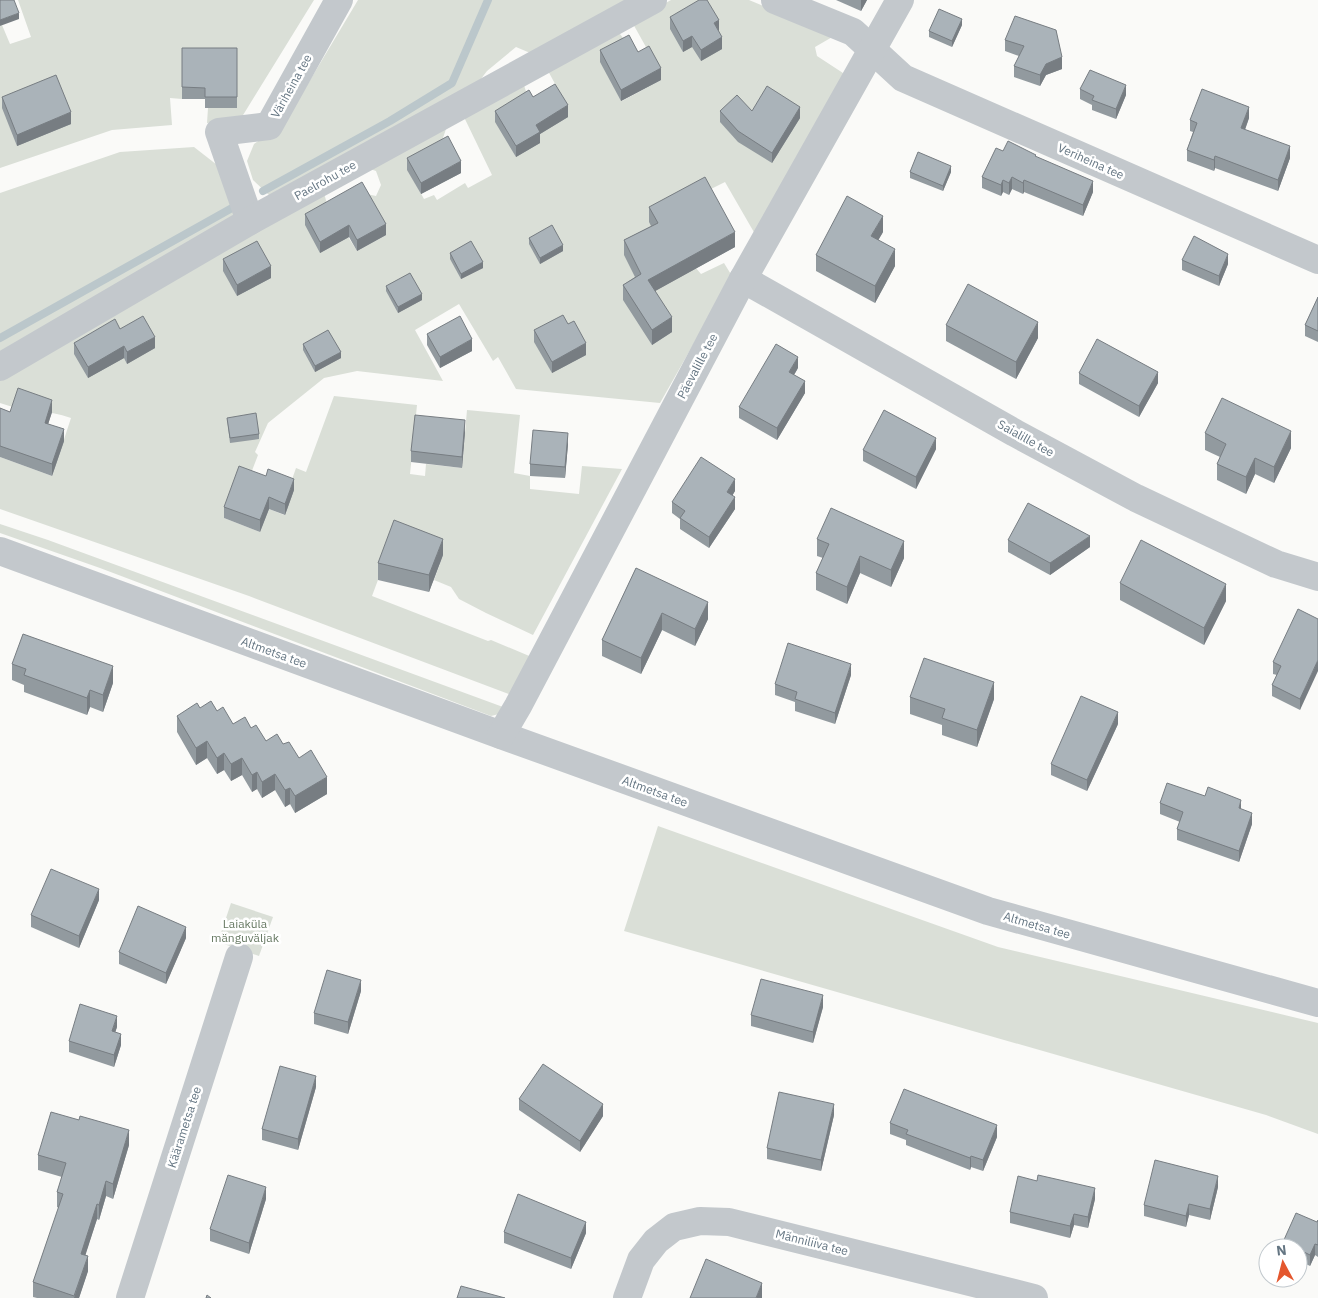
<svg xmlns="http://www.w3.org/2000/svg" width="1318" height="1298" viewBox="0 0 1318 1298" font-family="'IBM Plex Sans',sans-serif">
<rect width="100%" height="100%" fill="#fafaf8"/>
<g fill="#dadfd7">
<polygon points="18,0 314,0 240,120 207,123 208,108 237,108 182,59 182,99 170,98 172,125 112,130 0,168 0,26 2,25 10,44 31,37"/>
<polygon points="358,0 632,0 535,55 516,47 487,71 474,88 270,196 253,180 247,161 254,144 285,122"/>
<path d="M 671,0 L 749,0 L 834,36 L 815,47 L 817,56 L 843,73 L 853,73 L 755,234 L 725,182 L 705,192 L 696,268 L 701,274 L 724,263 L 732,276 L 660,403 L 516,389 L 498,357 L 493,361 L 459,304 L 415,330 L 443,381 L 357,371 L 324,378 L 268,423 L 255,452 L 258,455 L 248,481 L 224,518 L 260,532 L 269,509 L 284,515 L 289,488 L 296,468 L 306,472 L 334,396 L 417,405 L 410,474 L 425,476 L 426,464 L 462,468 L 467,410 L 520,415 L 514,473 L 530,476 L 530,489 L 579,494 L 582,466 L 622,469 L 533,635 L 486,613 L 459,599 L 451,587 L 434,580 L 443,555 L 394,537 L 372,596 L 488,641 L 491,640 L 534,658 L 514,696 L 249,596 L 0,509 L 0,457 L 52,476 L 71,418 C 48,409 23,412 0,403 L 0,378 L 324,193 L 327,204 L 357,251 L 386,235 L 362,193 L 376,196 L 381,185 L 376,171 L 367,168 L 448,123 L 438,153 L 408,170 L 424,199 L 434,195 L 437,200 L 465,183 L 468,188 L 492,175 L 463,115 L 523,82 L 529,101 L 536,136 L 560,93 L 547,69 L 617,30 L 629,46 L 622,101 L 661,80 L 651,56 L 632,22 Z"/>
<polygon points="194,147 226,172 237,214 0,360 0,193 120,152"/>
<polygon points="0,524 48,540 503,707 499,714 491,716 100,568 0,533"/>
<polygon points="658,826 998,947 1318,1023 1318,1134 1266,1115 624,931"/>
<polygon points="231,903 273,917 259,956 218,942"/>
</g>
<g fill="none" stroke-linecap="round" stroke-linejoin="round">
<g stroke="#bbc7cb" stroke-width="8">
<polyline points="263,191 390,121 452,83 488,0"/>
<polyline points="0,338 232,208"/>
</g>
<g stroke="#c3c8cc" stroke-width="28">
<polyline points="775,0 853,32 903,78 1318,260"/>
<polyline points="250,221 219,132 269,126 339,0"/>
<polyline points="743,279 1015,433 1136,498 1276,564 1318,577"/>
<polyline points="0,367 250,221 653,0"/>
<polyline points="0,551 501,735 988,911 1318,1003"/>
<polyline points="501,735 518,706 743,279 900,0"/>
<polyline points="130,1298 239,957"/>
<polyline points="627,1298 641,1260 656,1241 674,1227 700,1221 729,1222 1034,1298"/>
</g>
</g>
<g fill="#929a9f">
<polygon points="836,0 867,0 861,11"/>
<polygon points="670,17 719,32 722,49 701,61 692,47 683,52 670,29"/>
<polygon points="962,25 952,47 929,37 929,31"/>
<polygon points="1056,30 1062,69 1046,75 1040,86 1014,77 1014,66 1019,56 1005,51 1005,40"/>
<polygon points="182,48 237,48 237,108 205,108 205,99 182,99"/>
<polygon points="600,50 638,52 661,80 621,101 600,62"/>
<polygon points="1080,89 1126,95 1116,119 1092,110 1092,105 1080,99"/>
<polygon points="2,97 71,124 17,146 2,108"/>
<polygon points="533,97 568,117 540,134 540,143 516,157 495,122 495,111"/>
<polygon points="720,111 752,111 800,118 772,163 738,142 720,122"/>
<polygon points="1249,118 1245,130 1290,158 1278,191 1215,168 1214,171 1187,161 1187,150 1193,132 1190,131 1190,120"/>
<polygon points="1003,151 1036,157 1093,192 1083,216 1024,192 1023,194 1012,189 1009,195 1003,192 1001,196 982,188 982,177"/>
<polygon points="407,158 461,173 421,194 407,170"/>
<polygon points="910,172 951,172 943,191 910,178"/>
<polygon points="649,207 735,247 655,291 672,332 652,345 623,300 623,285 635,277 624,255 624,240 651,226 649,222"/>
<polygon points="305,214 386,235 357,251 349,237 320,253 305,225"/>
<polygon points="883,232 878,240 895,266 875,303 816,271 816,255"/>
<polygon points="529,238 563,251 540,264 529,244"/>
<polygon points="450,253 483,268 461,279 450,259"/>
<polygon points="223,259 271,278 237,296 223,271"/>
<polygon points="1182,260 1228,264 1219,286 1182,270"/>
<polygon points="386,286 422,300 398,313 386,291"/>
<polygon points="1318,297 1318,342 1305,336 1305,325"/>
<polygon points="946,325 1038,338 1016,379 946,341"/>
<polygon points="120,329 155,348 127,364 124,358 88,378 74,354 74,343"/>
<polygon points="534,330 586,355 552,373 534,342"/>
<polygon points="427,334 472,351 440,368 427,345"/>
<polygon points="303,344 341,358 315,372 303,350"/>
<polygon points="798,368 794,375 805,393 777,440 739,418 739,407"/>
<polygon points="1079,373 1158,383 1139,417 1079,384"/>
<polygon points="0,408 10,412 52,412 48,424 64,441 52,476 0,457"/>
<polygon points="227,418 259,434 259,439 230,443"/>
<polygon points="465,432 462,468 411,462 411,451"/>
<polygon points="1205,433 1291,448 1274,483 1255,474 1246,494 1217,480 1217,464 1220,457 1205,450"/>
<polygon points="568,444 565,478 530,476 530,464"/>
<polygon points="936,449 916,489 863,461 863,450"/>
<polygon points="294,490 285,515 269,509 260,532 224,518 224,507"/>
<polygon points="735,491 732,496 735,509 709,548 680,529 680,519 672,513 672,502"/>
<polygon points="817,539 904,558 891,587 860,573 847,604 816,590 816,573 823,558 817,556"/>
<polygon points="1008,540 1090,547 1050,575 1008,552"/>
<polygon points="443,555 429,592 378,580 378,563"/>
<polygon points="636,568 708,619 695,646 662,630 641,674 602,656 602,640"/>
<polygon points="1120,583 1226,601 1204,645 1120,600"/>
<polygon points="1318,619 1300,710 1272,696 1272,685 1277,675 1273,674 1273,662"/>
<polygon points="12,664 113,683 103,712 90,707 87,715 24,692 24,685 12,680"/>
<polygon points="851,675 835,724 795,711 795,702 775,695 775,684"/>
<polygon points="910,697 994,699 977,747 942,735 942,725 910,714"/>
<polygon points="200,708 217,711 233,724 251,728 266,741 283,744 299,758 327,794 295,813 290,804 285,807 275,790 262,798 257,789 252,792 242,775 231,781 224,770 217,774 207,758 196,765 177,732 177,716"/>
<polygon points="1118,724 1087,791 1051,775 1051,764"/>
<polygon points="1160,803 1241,809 1252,824 1239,862 1177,840 1177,829 1180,822 1160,814"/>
<polygon points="99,900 79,948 31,927 31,915"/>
<polygon points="186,938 166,984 119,964 119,952"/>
<polygon points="361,991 348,1034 314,1024 314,1013"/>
<polygon points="823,1007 813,1043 751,1026 751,1015"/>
<polygon points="117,1027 115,1032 121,1045 114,1067 69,1052 69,1041"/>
<polygon points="316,1087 298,1150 262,1140 262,1129"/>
<polygon points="519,1099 603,1116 580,1152 519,1110"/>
<polygon points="834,1115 821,1171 767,1159 767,1148"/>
<polygon points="79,1120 129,1145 113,1199 106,1196 99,1220 97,1219 85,1255 88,1271 79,1298 37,1298 33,1297 33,1282 59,1208 57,1207 57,1192 62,1177 38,1170 38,1155"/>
<polygon points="890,1123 997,1137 983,1171 971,1167 970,1170 906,1145 906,1140 890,1134"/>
<polygon points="1218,1187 1210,1220 1189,1215 1186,1227 1144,1216 1144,1205"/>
<polygon points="266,1199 249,1254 210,1241 210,1229"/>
<polygon points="1095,1199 1088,1228 1074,1225 1070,1238 1010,1223 1010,1212"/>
<polygon points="1318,1220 1318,1257 1315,1255 1310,1266 1298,1260 1298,1248 1283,1248 1283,1242 1317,1222"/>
<polygon points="504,1232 586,1233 571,1269 504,1243"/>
</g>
<g fill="#777d82">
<polygon points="861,0 867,0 861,11"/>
<polygon points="19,13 19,19 0,26 0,20"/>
<polygon points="962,19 962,25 952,47 952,41"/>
<polygon points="719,20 719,32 714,23"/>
<polygon points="692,36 692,47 683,52 683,41"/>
<polygon points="722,37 722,49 701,61 701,50"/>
<polygon points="1062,57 1062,69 1046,75 1040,86 1040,75 1046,64"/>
<polygon points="661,68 661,80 621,101 621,90"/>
<polygon points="1126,85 1126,95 1116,119 1116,109"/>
<polygon points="568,105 568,117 540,134 540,143 516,157 516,146 536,125"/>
<polygon points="800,107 800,118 772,163 772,153"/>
<polygon points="1249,107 1249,118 1241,140 1241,128"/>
<polygon points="71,112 71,124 17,146 17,135"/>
<polygon points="1290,146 1290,158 1278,191 1278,180"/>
<polygon points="1215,156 1215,168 1214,171 1214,160"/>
<polygon points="461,161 461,173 421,194 421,183"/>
<polygon points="951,166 951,172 943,191 943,186"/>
<polygon points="1012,177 1012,189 1009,195 1009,183"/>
<polygon points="1003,180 1003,192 1001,196 1001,185"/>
<polygon points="1024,180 1024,192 1023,194 1023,183"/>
<polygon points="1093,181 1093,192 1083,216 1083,205"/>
<polygon points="883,216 883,232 871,253 871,236"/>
<polygon points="386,224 386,235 357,251 357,240"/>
<polygon points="349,225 349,237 320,253 320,242"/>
<polygon points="735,232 735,247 648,295 648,280"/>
<polygon points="563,245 563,251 540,264 540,258"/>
<polygon points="895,249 895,266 875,303 875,286"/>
<polygon points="1228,254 1228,264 1219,286 1219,276"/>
<polygon points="483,262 483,268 461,279 461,274"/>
<polygon points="271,266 271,278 237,296 237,285"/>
<polygon points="422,294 422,300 398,313 398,307"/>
<polygon points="672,317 672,332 652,345 652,330"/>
<polygon points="1038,322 1038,338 1016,379 1016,362"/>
<polygon points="155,337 155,348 127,364 127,352"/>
<polygon points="472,339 472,351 440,368 440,357"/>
<polygon points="586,343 586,355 552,373 552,362"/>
<polygon points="124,346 124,358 88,378 88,367"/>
<polygon points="341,352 341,358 315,372 315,366"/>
<polygon points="798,357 798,368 789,383 789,372"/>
<polygon points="1158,372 1158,383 1139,417 1139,406"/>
<polygon points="805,381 805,393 777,440 777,428"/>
<polygon points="52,400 52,412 45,434 45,423"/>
<polygon points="465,420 465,432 462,468 462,457"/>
<polygon points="64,429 64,441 52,476 52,464"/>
<polygon points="1291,431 1291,448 1274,483 1274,467"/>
<polygon points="568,433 568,444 565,478 565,467"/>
<polygon points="936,438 936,449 916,489 916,477"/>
<polygon points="1255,458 1255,474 1246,494 1246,477"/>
<polygon points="294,479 294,490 285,515 285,504"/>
<polygon points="735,479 735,491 727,504 727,492"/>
<polygon points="269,497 269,509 260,532 260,520"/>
<polygon points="735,497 735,509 709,548 709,537"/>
<polygon points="1090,536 1090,547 1050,575 1050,563"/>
<polygon points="443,539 443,555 429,592 429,575"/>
<polygon points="904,541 904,558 891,587 891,570"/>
<polygon points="860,556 860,573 847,604 847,587"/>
<polygon points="1226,584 1226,601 1204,645 1204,628"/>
<polygon points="708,602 708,619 695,646 695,629"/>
<polygon points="662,613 662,630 641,674 641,658"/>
<polygon points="1318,660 1318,671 1300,710 1300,699"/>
<polygon points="851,664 851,675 835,724 835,713"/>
<polygon points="113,666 113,683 103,712 103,695"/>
<polygon points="994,682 994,699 977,747 977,730"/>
<polygon points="90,690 90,707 87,715 87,698"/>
<polygon points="1118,712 1118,724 1087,791 1087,780"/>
<polygon points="207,741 207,758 196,765 196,748"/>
<polygon points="224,753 224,770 217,774 217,758"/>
<polygon points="242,758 242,775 231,781 231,764"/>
<polygon points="257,772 257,789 252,792 252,775"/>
<polygon points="275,774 275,790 262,798 262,782"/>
<polygon points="327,777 327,794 295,813 295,796"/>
<polygon points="290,788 290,804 285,807 285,790"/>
<polygon points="1241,800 1241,810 1239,808"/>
<polygon points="1252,813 1252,824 1239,862 1239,851"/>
<polygon points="99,889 99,900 79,948 79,936"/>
<polygon points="186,927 186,938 166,984 166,973"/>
<polygon points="361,980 361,991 348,1034 348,1022"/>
<polygon points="823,995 823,1007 813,1043 813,1032"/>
<polygon points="117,1016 117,1027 112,1042 112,1031"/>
<polygon points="121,1034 121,1045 114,1067 114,1055"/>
<polygon points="316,1076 316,1087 298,1150 298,1139"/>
<polygon points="603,1104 603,1116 580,1152 580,1141"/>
<polygon points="834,1104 834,1115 821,1171 821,1160"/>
<polygon points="997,1125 997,1137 983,1171 983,1160"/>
<polygon points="129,1130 129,1145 113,1199 113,1184"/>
<polygon points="971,1156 971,1167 970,1170 970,1158"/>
<polygon points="1218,1176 1218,1187 1210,1220 1210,1209"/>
<polygon points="106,1181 106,1196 99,1220 99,1205"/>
<polygon points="266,1187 266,1199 249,1254 249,1243"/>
<polygon points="1095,1188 1095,1199 1088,1228 1088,1217"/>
<polygon points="97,1204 97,1219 81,1269 81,1254"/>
<polygon points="1189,1204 1189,1215 1186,1227 1186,1216"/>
<polygon points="1074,1214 1074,1225 1070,1238 1070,1226"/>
<polygon points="586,1222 586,1233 571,1269 571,1258"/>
<polygon points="1315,1244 1315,1255 1310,1266 1310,1255"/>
<polygon points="88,1256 88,1271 79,1298 74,1298"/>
<polygon points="762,1283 762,1298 756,1298"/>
</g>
<g fill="#aab3b9" stroke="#777d82">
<polygon points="0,0 14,0 19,13 0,20"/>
<polygon points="699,0 707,0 719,20 714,23 722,37 701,50 692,36 683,41 670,17"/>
<polygon points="939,9 962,19 952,41 929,31"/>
<polygon points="1015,16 1056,30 1062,57 1046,64 1040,75 1014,66 1024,46 1005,40"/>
<polygon points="629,35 638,52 649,46 661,68 621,90 600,50"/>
<polygon points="182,48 237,48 237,97 205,97 205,88 182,87"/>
<polygon points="1090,70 1126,85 1116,109 1092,100 1094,96 1080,89"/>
<polygon points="56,75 71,112 17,135 2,97"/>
<polygon points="555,84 568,105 536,125 540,132 516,146 495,111 529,90 533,97"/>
<polygon points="767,86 800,107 772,153 738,131 720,111 737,95 752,111"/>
<polygon points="1202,89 1249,107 1241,128 1290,146 1278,180 1215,156 1214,160 1187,150 1197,123 1190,120"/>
<polygon points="448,136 461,161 421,183 407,158"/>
<polygon points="1008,141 1036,155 1035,156 1093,181 1083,205 1024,180 1023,183 1012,177 1009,183 1003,180 1001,185 982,177 996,148 1003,151"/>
<polygon points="918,152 951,166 943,186 910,172"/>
<polygon points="705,177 735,232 648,280 672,317 652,330 623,285 641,274 624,240 658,223 649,207"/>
<polygon points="362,182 386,224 357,240 349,225 320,242 305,214"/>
<polygon points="847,196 883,216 871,236 895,249 875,286 816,255"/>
<polygon points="552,225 563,245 540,258 529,238"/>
<polygon points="1194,236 1228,254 1219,276 1182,260"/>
<polygon points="257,241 271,266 237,285 223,259"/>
<polygon points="471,241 483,262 461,274 450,253"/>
<polygon points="410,273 422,294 398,307 386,286"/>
<polygon points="968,284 1038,322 1016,362 946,325"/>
<polygon points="1318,297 1318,331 1305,325"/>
<polygon points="563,315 568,324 574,321 586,343 552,362 534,330"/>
<polygon points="143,316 155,337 127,352 124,346 88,367 74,343 115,319 120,329"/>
<polygon points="460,316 472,339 440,357 427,334"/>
<polygon points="328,330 341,352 315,366 303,344"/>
<polygon points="1097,339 1158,372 1139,406 1079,373"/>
<polygon points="776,344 798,357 789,372 805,381 777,428 739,407"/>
<polygon points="18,388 52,400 45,423 64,429 52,464 0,446 0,408 10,412"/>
<polygon points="1222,398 1291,431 1274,467 1255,458 1246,477 1217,464 1226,444 1205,433"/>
<polygon points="884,410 936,438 916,477 863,450"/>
<polygon points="256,413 259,434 230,438 227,418"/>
<polygon points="415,415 465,420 462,457 411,451"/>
<polygon points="533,430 568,433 565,467 530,464"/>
<polygon points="701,457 735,479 727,492 735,497 709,537 680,518 685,511 672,502"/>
<polygon points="239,466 266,476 268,469 294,479 285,504 269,497 260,520 224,507"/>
<polygon points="1028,503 1090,536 1050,563 1008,540"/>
<polygon points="831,508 904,541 891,570 860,556 847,587 816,573 829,544 817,539"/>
<polygon points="394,520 443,539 429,575 378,563"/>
<polygon points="1141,540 1226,584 1204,628 1120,583"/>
<polygon points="636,568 708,602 695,629 662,613 641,658 602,640"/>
<polygon points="1298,609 1318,619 1318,660 1300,699 1272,685 1281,666 1273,662"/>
<polygon points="23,634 113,666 103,695 90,690 87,698 24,675 26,669 12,664"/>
<polygon points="788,643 851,664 835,713 795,699 797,692 775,684"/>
<polygon points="924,658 994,682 977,730 942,718 945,709 910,697"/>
<polygon points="1081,696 1118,712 1087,780 1051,764"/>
<polygon points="211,701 217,711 223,707 233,724 245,717 251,728 256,725 266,741 277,734 283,744 289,742 299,758 311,750 327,777 295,796 290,788 285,790 275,774 262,782 257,772 252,775 242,758 231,764 224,753 217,758 207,741 196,748 177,716 197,703 200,708"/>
<polygon points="1167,783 1205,796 1208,787 1241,800 1239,808 1252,813 1239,851 1177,829 1183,812 1160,803"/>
<polygon points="51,869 99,889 79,936 31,915"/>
<polygon points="138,906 186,927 166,973 119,952"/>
<polygon points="327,970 361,980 348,1022 314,1013"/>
<polygon points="761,979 823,995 813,1032 751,1015"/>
<polygon points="80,1004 117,1016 112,1031 121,1034 114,1055 69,1041"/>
<polygon points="543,1064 603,1104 580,1141 519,1099"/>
<polygon points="280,1066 316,1076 298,1139 262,1129"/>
<polygon points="904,1089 997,1125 983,1160 971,1156 970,1158 906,1134 908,1130 890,1123"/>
<polygon points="779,1092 834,1104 821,1160 767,1148"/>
<polygon points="51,1112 79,1120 80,1116 129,1130 113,1184 106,1181 99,1205 97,1204 81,1254 88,1256 74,1296 33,1282 63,1194 57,1192 66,1163 38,1155"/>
<polygon points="1155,1160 1218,1176 1210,1209 1189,1204 1186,1216 1144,1205"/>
<polygon points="228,1175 266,1187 249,1243 210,1229"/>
<polygon points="1038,1175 1095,1188 1088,1217 1074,1214 1070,1226 1010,1212 1018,1176 1037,1181"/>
<polygon points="518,1194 586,1222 571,1258 504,1232"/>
<polygon points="1296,1213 1317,1222 1318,1220 1318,1245 1315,1244 1310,1255 1298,1249 1298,1248 1296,1248 1283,1242"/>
<polygon points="706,1259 762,1283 756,1298 690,1298"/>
<polygon points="461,1286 505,1298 457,1298"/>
<polygon points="207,1295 211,1298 206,1298"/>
</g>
<g text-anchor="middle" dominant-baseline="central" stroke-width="5" stroke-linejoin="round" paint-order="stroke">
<g font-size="12" fill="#657683" stroke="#fff">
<text transform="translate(291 86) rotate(-61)">Väriheina tee</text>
<text transform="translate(1091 161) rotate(24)">Veriheina tee</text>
<text transform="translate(325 180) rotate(-29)">Paelrohu tee</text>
<text transform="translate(697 366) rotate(-62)">Päevalille tee</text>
<text transform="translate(1026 438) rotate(29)">Saialille tee</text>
<text transform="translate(274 652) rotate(20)">Altmetsa tee</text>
<text transform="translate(655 791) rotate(20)">Altmetsa tee</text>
<text transform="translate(1037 925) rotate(16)">Altmetsa tee</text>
<text transform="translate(184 1127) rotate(-72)">Käärametsa tee</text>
<text transform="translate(812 1242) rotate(14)">Männiliiva tee</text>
</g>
<g font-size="12" fill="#687a64" stroke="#fff">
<text x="245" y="923">Laiaküla<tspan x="245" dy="14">mänguväljak</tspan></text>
</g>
</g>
<g transform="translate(1283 1263) rotate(353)"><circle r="24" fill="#ffffff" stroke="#c1c8cd"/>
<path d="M0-4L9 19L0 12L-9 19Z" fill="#e4572e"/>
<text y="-8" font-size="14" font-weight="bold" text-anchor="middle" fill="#657683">N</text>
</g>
</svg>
